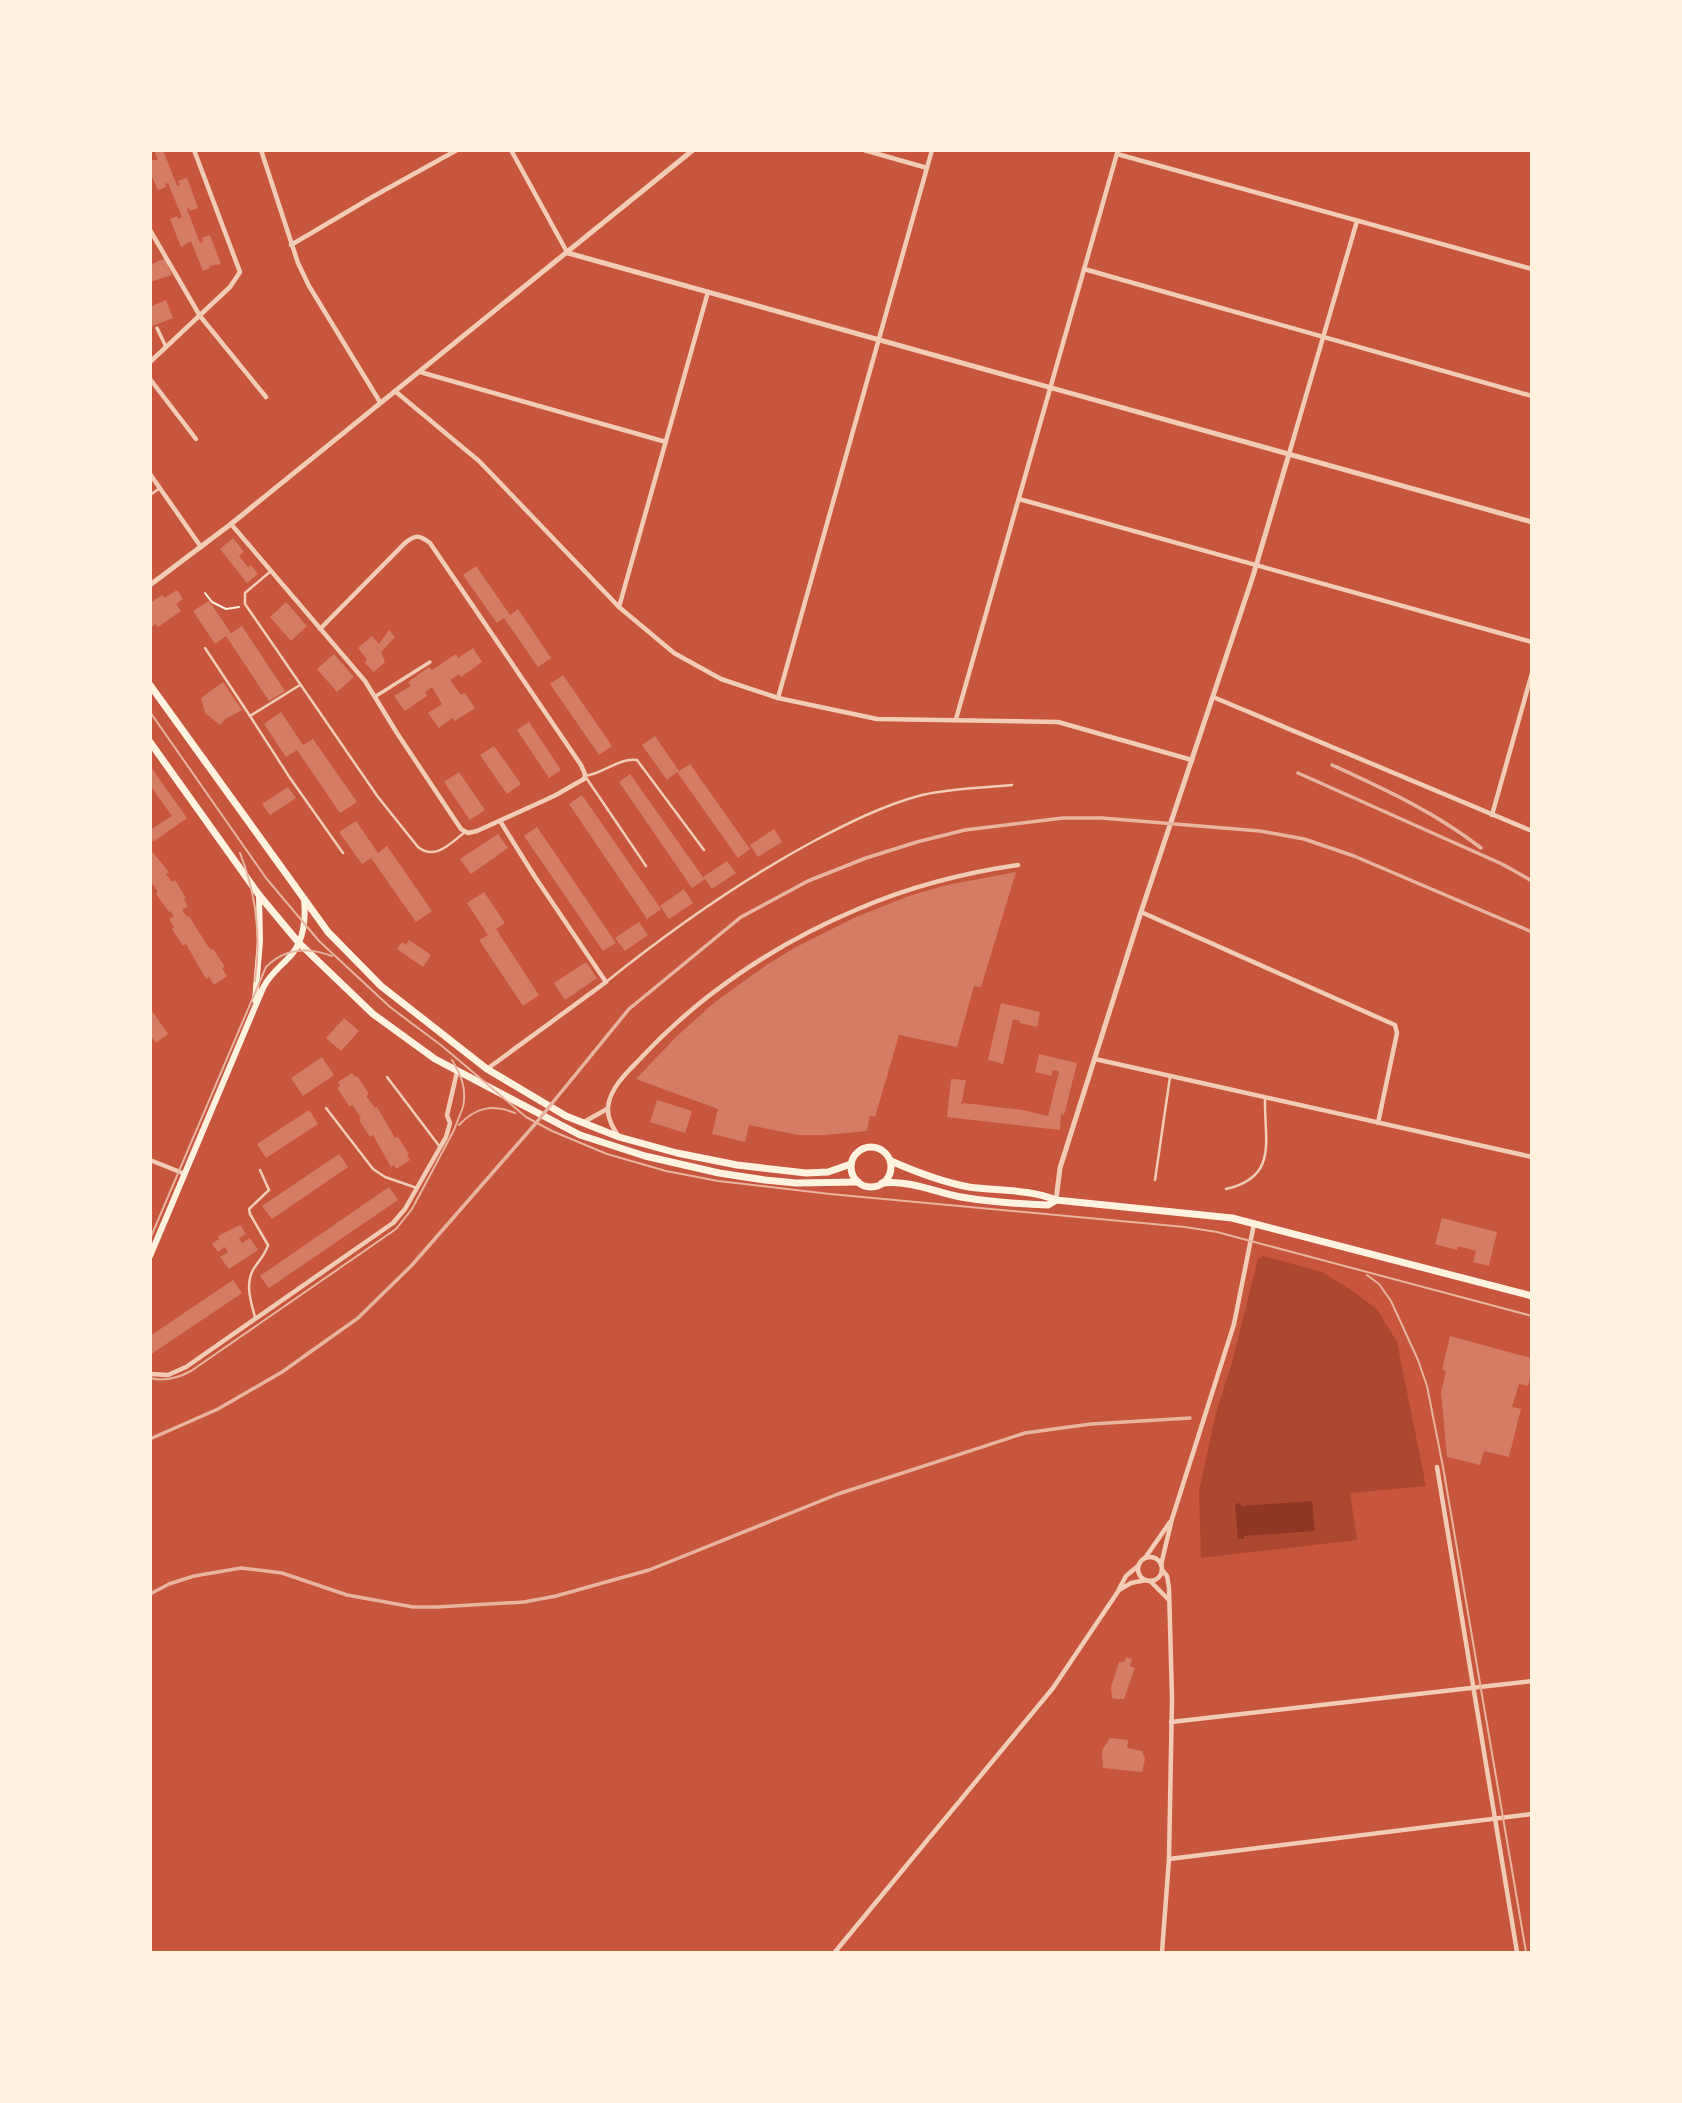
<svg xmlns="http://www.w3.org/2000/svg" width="1682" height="2103" viewBox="0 0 1682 2103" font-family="Spectral,serif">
<rect width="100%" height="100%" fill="#c8553d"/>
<polygon fill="#ae4732" points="1263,1256 1322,1272 1351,1290 1377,1309 1397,1342 1426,1486 1350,1493 1357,1540 1201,1558 1199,1491 1216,1413 1233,1359 1258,1259"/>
<polygon fill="#8f3625" points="1312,1501 1315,1531 1244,1536 1244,1539 1238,1539 1235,1504 1241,1503 1241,1506"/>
<g fill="#d67c66">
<polygon points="154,150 163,150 177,186 180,185 178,181 187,178 198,208 190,211 189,208 187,209 200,243 203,242 202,238 210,235 221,264 209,266 210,268 203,271 191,241 181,247 170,219 177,216 178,219 182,217 168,183 165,184 166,187 158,190 150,172 150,160 158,160"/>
<polygon points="165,258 172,275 150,282 150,265"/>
<polygon points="166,300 173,318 150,327 150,307"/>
<polygon points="233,538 244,552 239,556 248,567 251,565 258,574 247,583 220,549"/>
<polygon points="476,566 510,615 518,609 551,658 538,667 504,618 497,623 463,575"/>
<polygon points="177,590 183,599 176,604 181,611 158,627 156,624 150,628 150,603 162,595 165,598"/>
<polygon points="209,601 231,633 242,626 285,691 269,701 226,636 215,644 193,611"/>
<polygon points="286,602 307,626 291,641 270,617"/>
<polygon points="389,630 395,637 381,652 385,662 374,672 365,663 367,659 358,648 372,636 379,644"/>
<polygon points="473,648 482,662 461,677 459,674 450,680 461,695 465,693 475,708 455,721 452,718 439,728 428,713 442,704 432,687 425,692 427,696 405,711 394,696 411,686 408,682 429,667 432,670 456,654 458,658"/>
<polygon points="334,654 354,677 337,692 317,669"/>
<polygon points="563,675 612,746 599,755 550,684"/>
<polygon points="223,682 242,710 224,720 220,725 205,713 201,698"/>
<polygon points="281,712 303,745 313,739 357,802 340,813 297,750 286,757 264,724"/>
<polygon points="529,722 561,770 549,778 517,730"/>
<polygon points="655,736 679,771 690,764 750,849 738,858 677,772 667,780 642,745"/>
<polygon points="494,746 521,784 507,794 480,755"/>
<polygon points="150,766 187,818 153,842 150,830 172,816 150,785"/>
<polygon points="459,772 485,810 470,820 444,782"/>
<polygon points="630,774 703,877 727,861 736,873 712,889 705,879 692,888 619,782"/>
<polygon points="288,787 296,798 270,815 262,804"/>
<polygon points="582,795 661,909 647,919 569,804"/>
<polygon points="356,821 378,853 387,846 432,911 416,922 371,858 362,864 339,832"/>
<polygon points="537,827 616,943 603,951 524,836"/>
<polygon points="774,829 782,842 758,857 750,845"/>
<polygon points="498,834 508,848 471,874 460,859"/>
<polygon points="150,849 169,872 166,874 172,882 175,880 186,898 184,899 188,906 182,910 187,917 189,916 205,942 211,950 213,949 225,967 222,968 227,976 214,985 209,977 206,979 186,944 183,946 172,929 174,927 169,919 174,916 170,911 169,912 156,894 158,892 152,883 150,884"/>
<polygon points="1016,872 981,987 974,986 957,1047 899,1035 875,1117 870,1116 867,1131 825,1135 798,1135 749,1125 745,1142 712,1134 718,1109 636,1079 676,1037 715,1002 768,964 796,947 856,917 909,896 947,885"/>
<polygon points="684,889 693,903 669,919 660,906"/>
<polygon points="484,892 505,923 496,929 539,995 523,1006 479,940 488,935 467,903"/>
<polygon points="639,922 648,935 625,951 615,938"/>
<polygon points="409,940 431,955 423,967 397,949 402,942 406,945"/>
<polygon points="586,962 597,978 565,1000 554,983"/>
<polygon points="1001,1003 1040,1012 1037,1027 1020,1023 1020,1021 1013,1019 1003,1064 988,1060"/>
<polygon points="150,1008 168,1034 156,1043 150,1035"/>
<polygon points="344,1018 359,1031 341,1051 326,1038"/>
<polygon points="1039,1054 1077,1063 1064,1115 1061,1114 1060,1130 947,1117 951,1079 966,1080 961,1105 964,1103 1023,1110 1048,1116 1059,1071 1053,1070 1051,1076 1035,1072"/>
<polygon points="322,1057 334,1075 303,1096 291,1078"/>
<polygon points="352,1073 355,1077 357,1076 369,1094 366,1096 375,1108 377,1107 395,1138 398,1137 409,1154 407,1155 410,1160 396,1169 394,1165 391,1167 373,1135 370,1137 359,1120 361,1118 355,1109 352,1105 350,1107 337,1088 340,1086 338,1082"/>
<polygon points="657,1100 692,1111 685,1133 650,1122"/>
<polygon points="309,1110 318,1124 266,1158 257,1144"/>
<polygon points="339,1154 348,1167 272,1219 262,1206"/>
<polygon points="389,1187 398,1200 269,1288 260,1276"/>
<polygon points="1442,1218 1497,1232 1489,1266 1473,1262 1476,1251 1458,1246 1457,1250 1435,1244"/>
<polygon points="240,1225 246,1234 239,1238 242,1243 250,1238 258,1250 229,1269 220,1257 228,1252 225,1247 218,1252 212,1244 219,1239 218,1236"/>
<polygon points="233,1280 242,1293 150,1355 150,1336"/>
<polygon points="1450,1336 1531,1358 1531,1374 1528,1386 1519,1384 1512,1407 1521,1409 1509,1457 1484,1451 1480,1465 1447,1457 1441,1392 1446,1371 1442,1370"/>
<polygon points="1126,1657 1132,1659 1130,1666 1135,1668 1124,1699 1116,1699 1112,1698 1111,1687 1119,1662 1124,1662"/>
<polygon points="1110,1738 1128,1740 1127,1748 1142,1751 1145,1759 1142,1772 1103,1768 1102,1750"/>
</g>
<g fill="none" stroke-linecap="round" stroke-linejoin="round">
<polyline stroke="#fff3e0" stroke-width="2" points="205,593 212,602 226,609 239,607"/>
<g stroke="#f1ccb7" stroke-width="2.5">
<polyline points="150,495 160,488"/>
<path d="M 271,571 L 245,593 L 245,604 L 378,797 L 418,847 C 435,861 451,843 465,832"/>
<polyline points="205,648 250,716 300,685"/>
<polyline points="250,716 290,778 343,853"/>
<path d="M 646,866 L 585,776 C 603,774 620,757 637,760 L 704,850"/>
<path d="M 606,982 C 672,929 740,881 814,841 C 848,823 884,805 922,795 C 951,788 982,788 1012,785"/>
<polyline points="387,1077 440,1147"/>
<polyline points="326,1108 373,1169 385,1177 417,1188"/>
<polyline points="1155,1180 1170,1077"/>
<path d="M 1226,1189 C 1279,1177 1264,1140 1265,1098"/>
<path d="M 255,1317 C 251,1302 245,1285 253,1270 C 258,1261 265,1256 268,1245 L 250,1214 L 249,1209 L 269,1190 L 260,1170"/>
</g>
<g stroke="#f1ccb7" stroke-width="3.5">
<polyline points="157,328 166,347"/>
<polyline points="376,696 430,662"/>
</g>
<g stroke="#f1ccb7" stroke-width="4.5">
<polyline points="261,150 298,263 309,286 380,402"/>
<polyline points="511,150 567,252"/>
<polyline points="864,150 927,168"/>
<polyline points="1531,150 1532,151"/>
<polyline points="1117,154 1532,269"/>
<polyline points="150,230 200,316 266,397"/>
<polyline points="291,245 374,196 457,150"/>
<polyline points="1084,269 1532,396"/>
<polyline points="150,362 230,287 240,272 194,150"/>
<polyline points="420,372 666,442"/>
<polyline points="150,379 196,439"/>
<polyline points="395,391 479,461 619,607 674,653 721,679 778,698 877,719 1058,722 1192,760"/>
<polyline points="1289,454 1357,221"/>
<polyline points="150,474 201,547"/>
<polyline points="1019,499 1532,642"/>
<path d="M 231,524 L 365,681 L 397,733 L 461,829 L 468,833 L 477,831 L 554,796 L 584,779 L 585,774 L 581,765 L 430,543 C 419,534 414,535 404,544 L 320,629"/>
<polyline points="619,607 708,292"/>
<polyline points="1213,697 1532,831"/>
<polyline points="778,698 932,150"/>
<polyline points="956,719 1118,150"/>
<polyline points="1492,815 1532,673"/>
<polyline points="1141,912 1395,1025 1397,1033 1378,1123"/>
<polyline points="1095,1059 1532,1157"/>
<polyline points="487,1069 606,982 535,877 500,821"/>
<polyline points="584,1122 607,1109"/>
<path d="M 619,1137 C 613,1128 607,1118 608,1107 C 610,1088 627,1072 640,1059 C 700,994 777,943 858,909 C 909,887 963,873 1018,865"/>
<polyline points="150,1160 185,1174"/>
<polyline points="150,1374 168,1375 186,1367 393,1223 405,1209 446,1137 450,1123 447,1115 457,1072"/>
<polyline points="1437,1467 1517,1952"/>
<circle cx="1150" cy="1569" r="12"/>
<polyline points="1145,1558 1170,1522"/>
<polyline points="1161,1565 1172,1519 1234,1324 1254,1224"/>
<polyline points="1162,1570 1167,1576 1169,1588 1172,1698 1169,1859 1162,1952"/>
<polyline points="1150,1581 1168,1599"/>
<polyline points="1119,1589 1126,1576 1138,1566"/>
<polyline points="1171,1722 1532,1681"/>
<polyline points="1169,1859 1532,1814"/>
<polyline points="835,1952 1053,1688 1119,1590 1131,1583 1146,1580"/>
</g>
<g stroke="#f1ccb7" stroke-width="5">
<polyline points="568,253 1532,522"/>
<polyline points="150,585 231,524 693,150"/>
<polyline points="1056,1200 1060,1168 1141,912 1253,576 1289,454"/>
</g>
<g stroke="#fff3e0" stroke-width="6">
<polyline points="255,1000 260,941 259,895"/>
<path d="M 150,1256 L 263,988 C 270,973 282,966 292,954 C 304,940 306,917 304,900"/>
</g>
<g stroke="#fff3e0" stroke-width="7">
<polyline points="150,685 328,932 381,986 487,1069 566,1116 619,1137 677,1153 737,1165 806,1173 828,1172 851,1164"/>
<polyline points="150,742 259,895 299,943 373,1014 435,1059 580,1135 645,1156 719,1173 765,1180 796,1183 858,1182"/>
<circle cx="871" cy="1167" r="20"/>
<path d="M 891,1161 C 916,1172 942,1182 969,1187 C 998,1191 1029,1189 1056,1200 L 1232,1218 L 1532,1296"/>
<path d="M 882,1183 C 911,1180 934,1192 961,1197 C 990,1202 1019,1204 1048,1205 L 1056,1200"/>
</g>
<g stroke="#e9b49f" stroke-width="2">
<polyline points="150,712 266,878 319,941 390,1007 442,1046 526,1117 552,1131 607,1154 666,1171 718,1181 830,1194 1185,1227 1217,1232 1532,1316"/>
<path d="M 240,853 C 256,893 261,938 255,981"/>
<path d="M 459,1125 C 476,1107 492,1104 515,1113"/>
<path d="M 150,1239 L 266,967 C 285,948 308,947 332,956"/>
<polyline points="1367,1275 1379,1284 1391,1301 1418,1360 1427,1386 1443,1467 1526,1952"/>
<path d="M 150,1378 C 165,1382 178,1378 191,1371 L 396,1229 L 412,1209 L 454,1130 L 463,1107 C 467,1089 461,1075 452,1060"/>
</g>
<g stroke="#e9b49f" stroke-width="3.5">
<path d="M 1332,765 C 1384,789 1435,812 1481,848"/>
<polyline points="1298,773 1502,864 1532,881"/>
<polyline points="150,1439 218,1409 282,1372 358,1318 412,1265 536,1123 629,1009 741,917 808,881 866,858 917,842 965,830 1063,818 1102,818 1260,831 1304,839 1354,856 1532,932"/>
<polyline points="150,1594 169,1584 194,1576 241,1568 282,1573 347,1595 413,1607 437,1607 524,1602 556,1596 649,1570 838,1494 1025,1433 1091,1424 1190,1418"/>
</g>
</g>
<rect width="1682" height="2103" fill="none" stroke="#fff3e0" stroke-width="304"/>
</svg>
